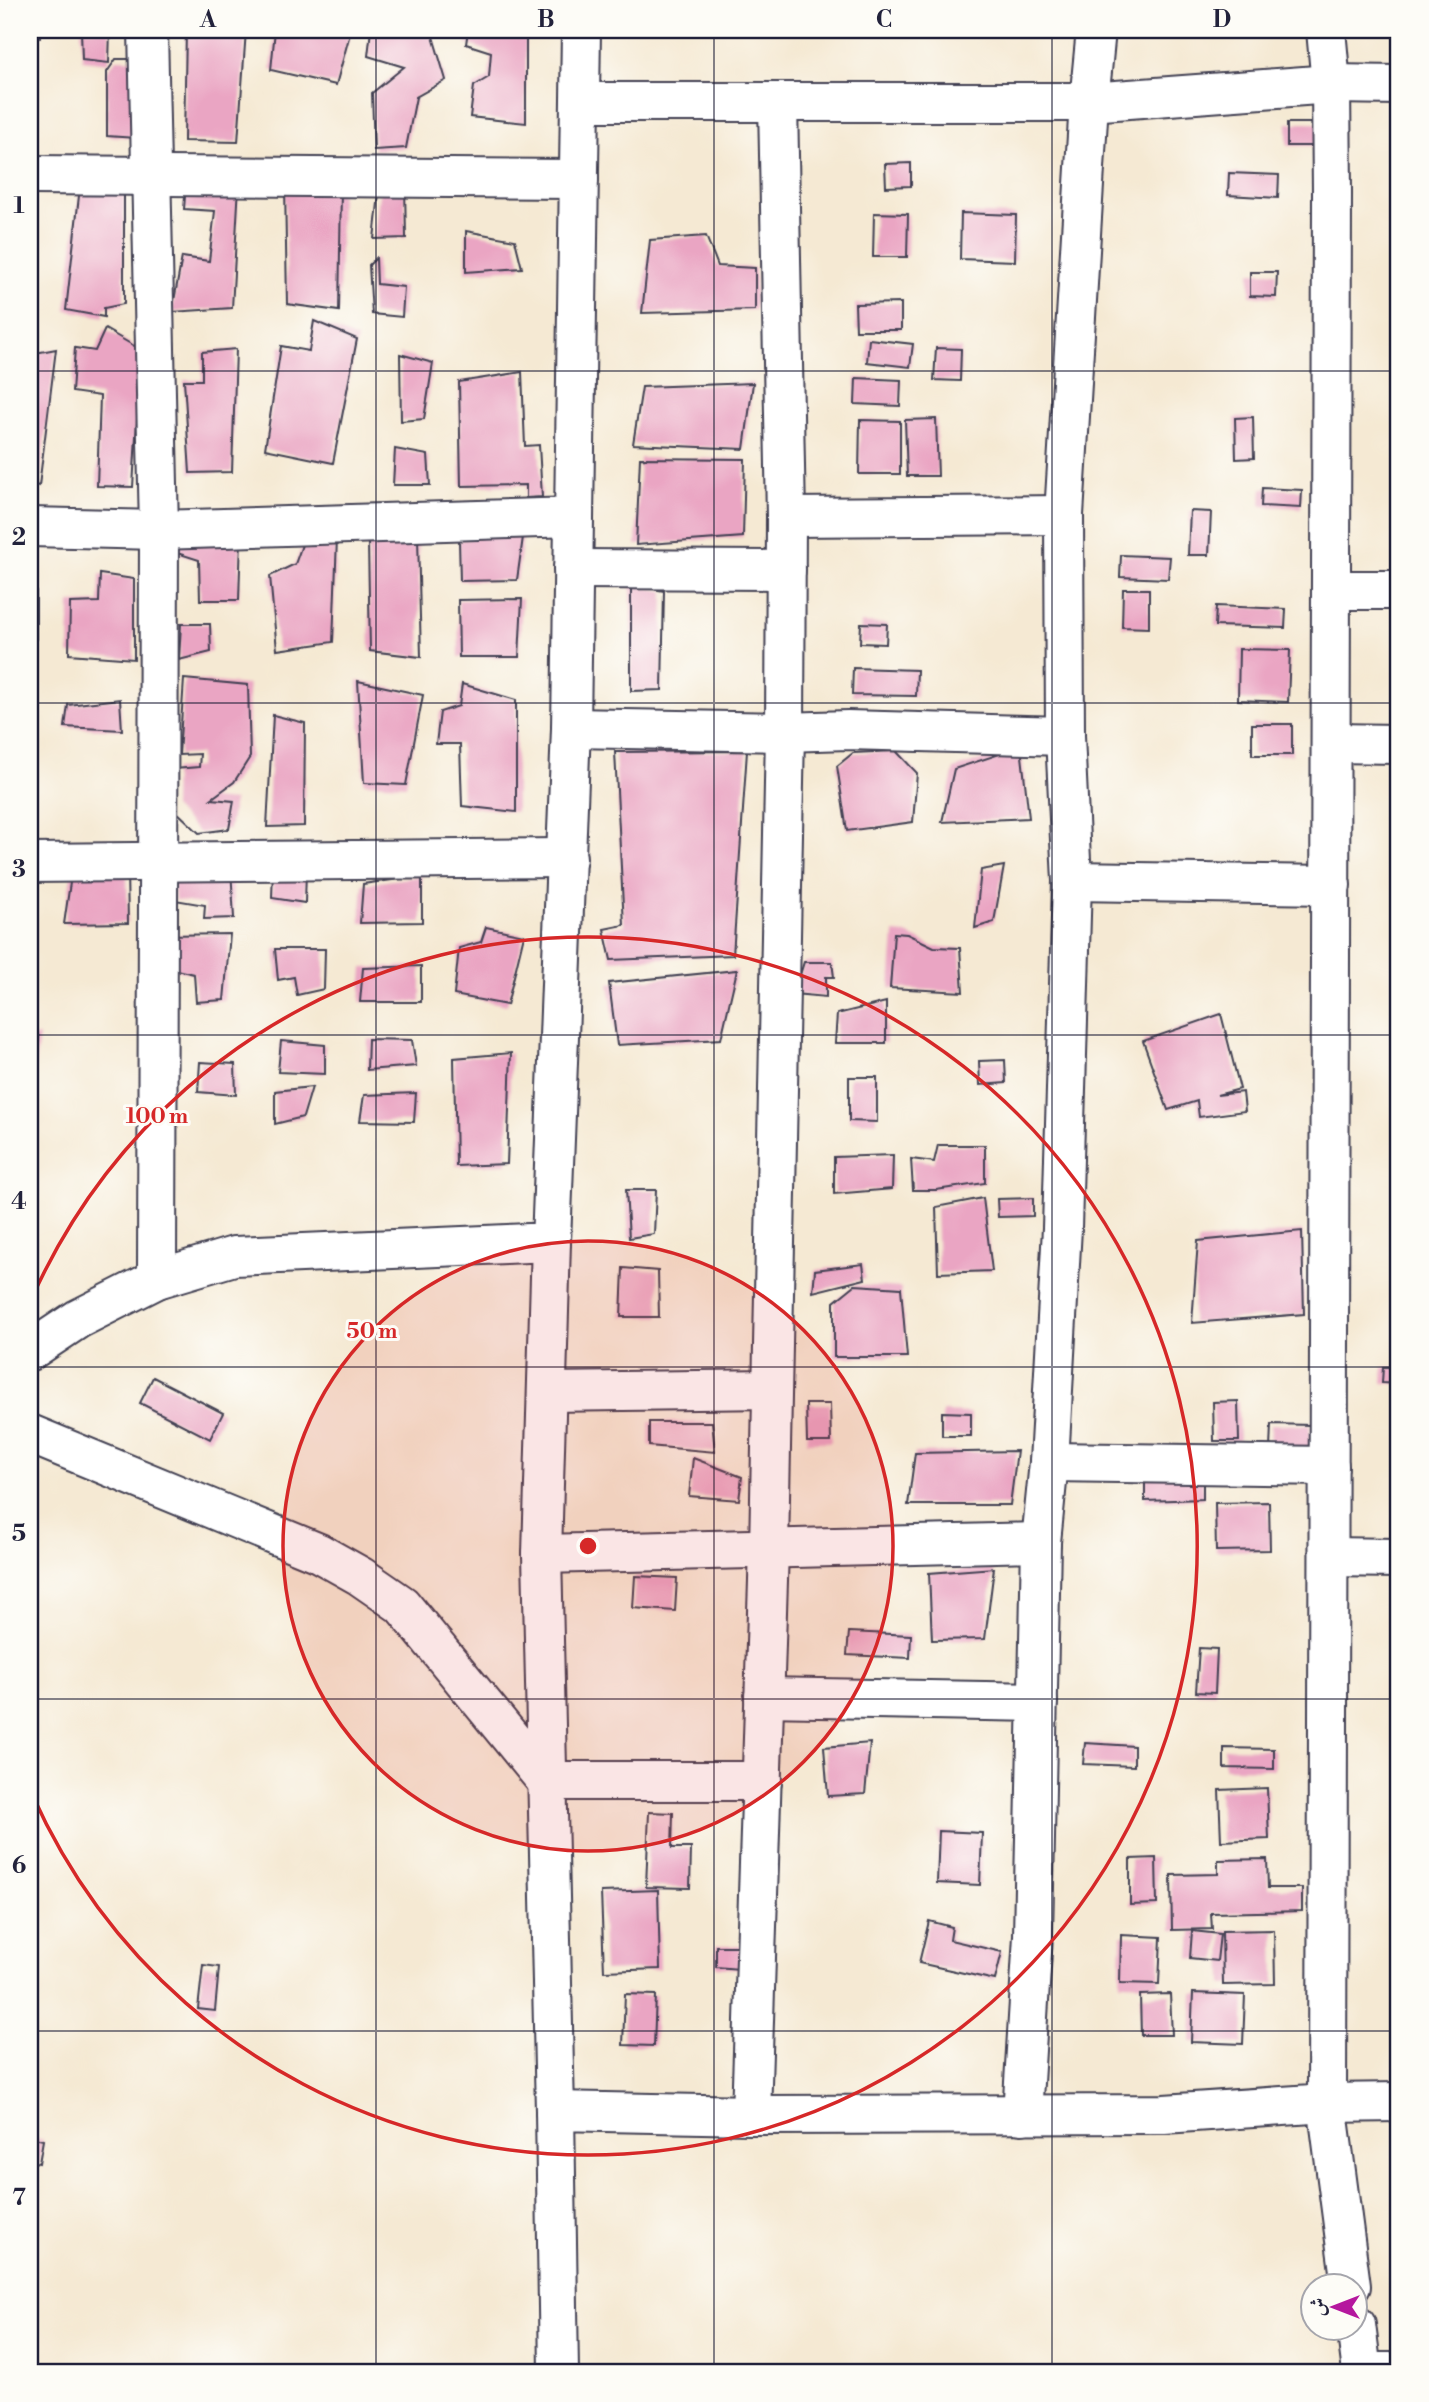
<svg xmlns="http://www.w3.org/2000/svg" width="1429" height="2402" viewBox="0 0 1429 2402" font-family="'Libre Bodoni',Amiri,serif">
<rect width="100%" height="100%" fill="#fdfcf7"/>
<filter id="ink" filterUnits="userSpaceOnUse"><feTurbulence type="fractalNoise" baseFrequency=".0143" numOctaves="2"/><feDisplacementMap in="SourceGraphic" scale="14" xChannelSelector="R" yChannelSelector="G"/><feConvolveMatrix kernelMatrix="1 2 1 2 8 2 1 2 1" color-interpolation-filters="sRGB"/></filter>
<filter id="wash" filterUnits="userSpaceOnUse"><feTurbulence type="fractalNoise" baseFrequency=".00686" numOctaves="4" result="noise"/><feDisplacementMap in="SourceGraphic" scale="28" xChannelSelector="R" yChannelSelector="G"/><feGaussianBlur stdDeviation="1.57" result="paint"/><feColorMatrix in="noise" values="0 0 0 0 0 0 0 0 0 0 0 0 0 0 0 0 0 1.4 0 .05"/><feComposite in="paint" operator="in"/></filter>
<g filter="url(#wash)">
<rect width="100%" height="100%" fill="#f5e9d3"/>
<g id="blocks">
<g fill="#eaa5c3">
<polygon points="30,30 40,30 40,38 30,37"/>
<polygon points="81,30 110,30 109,63 82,60"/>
<polygon points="186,30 246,30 238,142 184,141"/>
<polygon points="275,30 351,30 336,85 271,70"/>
<polygon points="371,30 431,30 446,80 416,97 406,148 374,150 372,93 404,67 368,56"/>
<polygon points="468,30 526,30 526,123 470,117 474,86 489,77 491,52 466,44"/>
<polygon points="116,59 138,59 136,138 107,136 107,72"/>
<rect x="1287" y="123" width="35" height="23"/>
<polygon points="911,163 911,186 886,187 885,164"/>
<polygon points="1229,173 1279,175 1278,198 1228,195"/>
<polygon points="124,184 124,304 104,308 104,317 66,310 80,187"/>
<polygon points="186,184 239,185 232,308 172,312 182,257 209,261 215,211 184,209"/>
<polygon points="285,185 341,189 339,311 287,304"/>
<polygon points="380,185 405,186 406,238 374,239"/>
<polygon points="30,198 33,199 32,298 30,298"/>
<polygon points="874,213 908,214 907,257 873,257"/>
<polygon points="961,213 1016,215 1015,261 960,259"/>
<polygon points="466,231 515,240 522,268 466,272"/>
<polygon points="706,236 718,266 755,268 755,310 642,313 650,240"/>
<polygon points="376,258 377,284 404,287 402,317 372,314 369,265"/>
<polygon points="1250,272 1277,272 1276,297 1250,296"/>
<polygon points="901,303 901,330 856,330 855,304"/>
<polygon points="314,321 357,339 333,463 265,449 281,346 309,351"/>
<polygon points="105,329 141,350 133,487 97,486 100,396 72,392 75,348 95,351"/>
<polygon points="869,339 913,344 910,367 867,362"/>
<polygon points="936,348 961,349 960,381 934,380"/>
<polygon points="56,349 39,486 30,484 30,354"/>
<polygon points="236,349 232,472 190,473 184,380 202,380 202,352"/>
<polygon points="400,354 433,363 424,419 401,421"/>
<polygon points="522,372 525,446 539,445 542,497 526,498 526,485 461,486 459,382"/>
<polygon points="856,378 901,380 900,406 855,404"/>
<polygon points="753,383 744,449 633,444 642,387"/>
<polygon points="1253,417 1254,458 1236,459 1235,418"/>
<polygon points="936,419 938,476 907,476 905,420"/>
<polygon points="860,420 900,421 900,474 859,474"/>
<polygon points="395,449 428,455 430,485 393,485"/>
<polygon points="640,458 745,459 743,537 636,545"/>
<polygon points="1262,488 1302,490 1301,508 1261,506"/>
<polygon points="1190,511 1211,512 1209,555 1188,555"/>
<polygon points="187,529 241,537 239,600 200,600 199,560 177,553"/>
<polygon points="524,530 517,580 460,581 459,540"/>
<polygon points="30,534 36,534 36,661 30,660"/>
<polygon points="306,534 337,538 333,642 277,650 270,576 295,564"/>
<polygon points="418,537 421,657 370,651 368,543"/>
<polygon points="1121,555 1170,557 1168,579 1120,577"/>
<polygon points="100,574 134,579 134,659 69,654 70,603 99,602"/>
<polygon points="631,585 664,591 662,690 631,691"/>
<polygon points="1123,589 1149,589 1149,628 1122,627"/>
<polygon points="522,599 519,657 459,657 458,600"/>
<polygon points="1216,606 1286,609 1285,628 1215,626"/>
<polygon points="861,623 887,624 886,644 860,643"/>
<polygon points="181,624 210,624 211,652 179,660"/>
<polygon points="1239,649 1290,650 1288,702 1238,700"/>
<polygon points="853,668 917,670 916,696 852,695"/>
<polygon points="184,679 248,685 250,757 234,782 211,799 234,801 229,829 199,833 173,808 174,769 199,767 200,754 179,755"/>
<polygon points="358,681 423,695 406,785 364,783"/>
<polygon points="462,684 516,700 516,812 462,806 460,744 436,744 440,712 459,706"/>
<polygon points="120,699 122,730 65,727 68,705"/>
<polygon points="273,715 305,723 304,826 267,827"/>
<rect x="1252" y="724" width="40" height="31"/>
<polygon points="1021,747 1029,818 942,822 954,769"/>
<polygon points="747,751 733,955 611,960 604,929 624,925 615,752"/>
<polygon points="896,751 917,773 913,822 847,831 837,766 853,753"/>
<polygon points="1004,866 994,922 975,928 981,870"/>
<polygon points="72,869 127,870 128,923 64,924"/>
<polygon points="231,869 234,918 204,919 205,905 175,900 172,870"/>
<polygon points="273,870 306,870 305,903 272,898"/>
<polygon points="422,876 422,922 360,923 363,884"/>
<polygon points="486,927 524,935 507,1005 454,995 459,948 481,942"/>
<polygon points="894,933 907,934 934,947 960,948 963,992 890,988"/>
<polygon points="230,934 224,1000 196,1002 194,974 168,968 165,935"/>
<polygon points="275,949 325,949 324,989 297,995 294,977 278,980"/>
<polygon points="804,962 832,962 834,977 826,977 826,997 794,994"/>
<polygon points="421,966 421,1002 360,1002 363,968"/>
<polygon points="737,970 721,1039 617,1045 609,983"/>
<polygon points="886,1002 886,1043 835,1043 837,1014"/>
<polygon points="1221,1014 1240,1089 1217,1095 1243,1092 1245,1111 1199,1117 1197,1101 1168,1110 1143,1041"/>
<polygon points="39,1036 31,1093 30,1093 30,1038"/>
<polygon points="368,1039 412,1040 416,1066 367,1070"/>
<polygon points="281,1041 325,1045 325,1074 278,1072"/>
<polygon points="511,1053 507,1164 456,1166 454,1058"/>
<polygon points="1005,1060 1006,1083 980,1085 979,1061"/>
<polygon points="200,1062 235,1064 236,1095 198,1092"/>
<polygon points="849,1077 877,1077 877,1122 849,1121"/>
<polygon points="312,1087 303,1117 275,1124 275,1091"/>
<polygon points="416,1093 414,1122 360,1121 364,1095"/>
<polygon points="30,1143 35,1146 33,1176 30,1176"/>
<polygon points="938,1145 985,1145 985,1183 936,1190 913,1190 911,1159 934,1162"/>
<polygon points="893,1155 892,1189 834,1194 834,1157"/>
<polygon points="626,1190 656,1190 654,1234 629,1238"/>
<polygon points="983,1198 992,1271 938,1273 936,1207"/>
<polygon points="1033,1198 1033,1216 998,1217 997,1199"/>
<polygon points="1302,1231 1304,1314 1192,1323 1198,1241"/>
<polygon points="863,1264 865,1279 813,1292 815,1270"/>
<polygon points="623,1268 658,1271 659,1317 621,1317"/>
<polygon points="855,1285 901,1288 907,1357 834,1357 834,1302"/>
<polygon points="1383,1367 1399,1367 1399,1384 1382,1383"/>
<polygon points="153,1377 223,1413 210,1439 140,1403"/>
<polygon points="1238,1401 1239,1441 1214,1441 1213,1402"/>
<polygon points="806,1404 830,1404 831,1442 807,1442"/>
<polygon points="942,1412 971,1413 971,1436 942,1436"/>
<polygon points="649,1422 712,1422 715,1452 649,1446"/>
<polygon points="1271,1424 1310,1425 1309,1476 1269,1475"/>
<polygon points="1017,1451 1010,1505 908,1505 915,1453"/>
<polygon points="693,1458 742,1477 739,1500 689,1496"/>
<polygon points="1203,1473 1203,1499 1145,1501 1145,1475"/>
<polygon points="1269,1502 1270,1550 1216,1551 1215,1503"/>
<polygon points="994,1568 985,1639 932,1640 929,1573"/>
<polygon points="635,1576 677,1578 675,1611 633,1608"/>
<polygon points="849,1632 911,1635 910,1658 847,1655"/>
<polygon points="1199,1648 1217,1649 1215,1693 1196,1692"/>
<polygon points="870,1743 865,1794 828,1796 824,1747"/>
<polygon points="1085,1743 1134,1746 1134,1766 1083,1764"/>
<polygon points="1224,1748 1274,1749 1274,1769 1224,1768"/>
<polygon points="1267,1788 1269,1839 1221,1841 1219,1790"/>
<polygon points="649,1812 673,1813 672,1848 691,1848 690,1888 646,1887"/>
<polygon points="939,1831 982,1833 980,1885 937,1883"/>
<polygon points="1156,1858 1157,1904 1130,1905 1130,1859"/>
<polygon points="1267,1859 1268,1888 1302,1888 1302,1911 1211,1913 1212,1929 1172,1930 1171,1875 1218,1874 1218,1860"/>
<polygon points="658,1890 660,1969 604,1971 601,1892"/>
<polygon points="929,1921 952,1927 950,1940 1002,1952 995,1980 919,1963"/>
<polygon points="1274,1930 1275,1984 1223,1985 1222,1931"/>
<polygon points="1192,1931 1220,1934 1217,1961 1190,1958"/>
<polygon points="1121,1935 1161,1937 1159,1984 1120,1983"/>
<polygon points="716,1946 741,1946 739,1969 716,1967"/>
<polygon points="203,1965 219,1967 215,2011 198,2009"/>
<polygon points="1193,1993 1245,1995 1243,2044 1191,2042"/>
<polygon points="625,1994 656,1995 654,2046 623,2045"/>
<polygon points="1170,1994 1172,2035 1141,2035 1140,1995"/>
<polygon points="30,2137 43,2140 39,2163 30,2161"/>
</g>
</g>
</g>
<g filter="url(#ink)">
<use href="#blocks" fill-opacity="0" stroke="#424052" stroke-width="2"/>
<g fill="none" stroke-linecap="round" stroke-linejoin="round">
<g stroke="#424052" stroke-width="42">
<g id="minor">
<polyline points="148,30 159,530 157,1279"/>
<polyline points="580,102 1089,102 1331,84 1399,85"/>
<polyline points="30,175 579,179"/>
<polyline points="786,517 1064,515"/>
<polyline points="30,527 159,530 574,517"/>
<polyline points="573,569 786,570"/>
<polyline points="1332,590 1399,590"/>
<polyline points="571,728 785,732 848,730 1065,736"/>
<polyline points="1332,743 1399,744"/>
<polyline points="30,863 567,858"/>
<polyline points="1072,881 1331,885"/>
<polyline points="551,1242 542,1554 555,2111"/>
<polyline points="30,1351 78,1319 157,1279 234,1256 551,1242 571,728 581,30"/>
<polyline points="548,1392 772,1389"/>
<polyline points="30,1434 319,1553 360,1576 402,1605 546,1781 762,1781"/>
<polyline points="1049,1462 1329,1466"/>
<polyline points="542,1554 1041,1542"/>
<polyline points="1329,1557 1399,1558"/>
<polyline points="764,1697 1038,1702"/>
<polyline points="751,2115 769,1549 785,732 786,517 778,103"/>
<polyline points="1022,2115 1033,1936 1041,1542 1049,1462 1062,1228 1072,881 1065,736 1064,515 1089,102 1096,30"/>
<polyline points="1351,2286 1327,2103 1399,2102"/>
<polyline points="1356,2325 1362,2372"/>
<polyline points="559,2372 555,2111 751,2115 1164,2114 1327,2103 1332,193 1331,84 1326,30"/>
<polyline points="1379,2372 1399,2372"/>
</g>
</g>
<use href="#minor" stroke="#fff" stroke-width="38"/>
</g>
</g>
<path fill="none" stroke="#22223b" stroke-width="2" stroke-opacity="0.55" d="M 376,30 L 376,2372M 714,30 L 714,2372M 1052,30 L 1052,2372M 30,371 L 1399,371M 30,703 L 1399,703M 30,1035 L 1399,1035M 30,1367 L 1399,1367M 30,1699 L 1399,1699M 30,2031 L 1399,2031"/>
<circle cx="588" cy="1546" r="305" fill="#d62828" fill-opacity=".12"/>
<g fill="none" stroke="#d62828" stroke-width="3.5">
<circle cx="588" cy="1546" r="305"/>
<path d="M32 1298A609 609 0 1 1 32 1794"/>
</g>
<circle cx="588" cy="1546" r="10" fill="#d62828" stroke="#fdfcf7" stroke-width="3.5"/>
<g font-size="21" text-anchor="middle" font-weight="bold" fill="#d62828" stroke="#fdfcf7" stroke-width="6" stroke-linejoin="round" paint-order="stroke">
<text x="157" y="1123">100 m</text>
<text x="372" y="1338">50 m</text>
</g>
<rect width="1429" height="2402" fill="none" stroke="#fdfcf7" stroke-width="77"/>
<g transform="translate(1334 2307) rotate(270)"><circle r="33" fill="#fdfcf7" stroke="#a5a5ac" stroke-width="2"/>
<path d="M0-5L12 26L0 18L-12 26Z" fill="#b5179e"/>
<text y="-10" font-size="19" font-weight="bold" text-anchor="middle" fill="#22223b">ش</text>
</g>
<rect x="38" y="38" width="1352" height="2326" fill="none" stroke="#22223b" stroke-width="2.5"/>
<g font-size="23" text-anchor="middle" font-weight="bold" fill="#22223b">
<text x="208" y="27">A</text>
<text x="546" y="27">B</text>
<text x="884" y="27">C</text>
<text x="1222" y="27">D</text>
<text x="19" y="213">1</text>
<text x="19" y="545">2</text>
<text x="19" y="877">3</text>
<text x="19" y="1209">4</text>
<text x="19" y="1541">5</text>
<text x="19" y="1873">6</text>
<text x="19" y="2205">7</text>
</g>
</svg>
